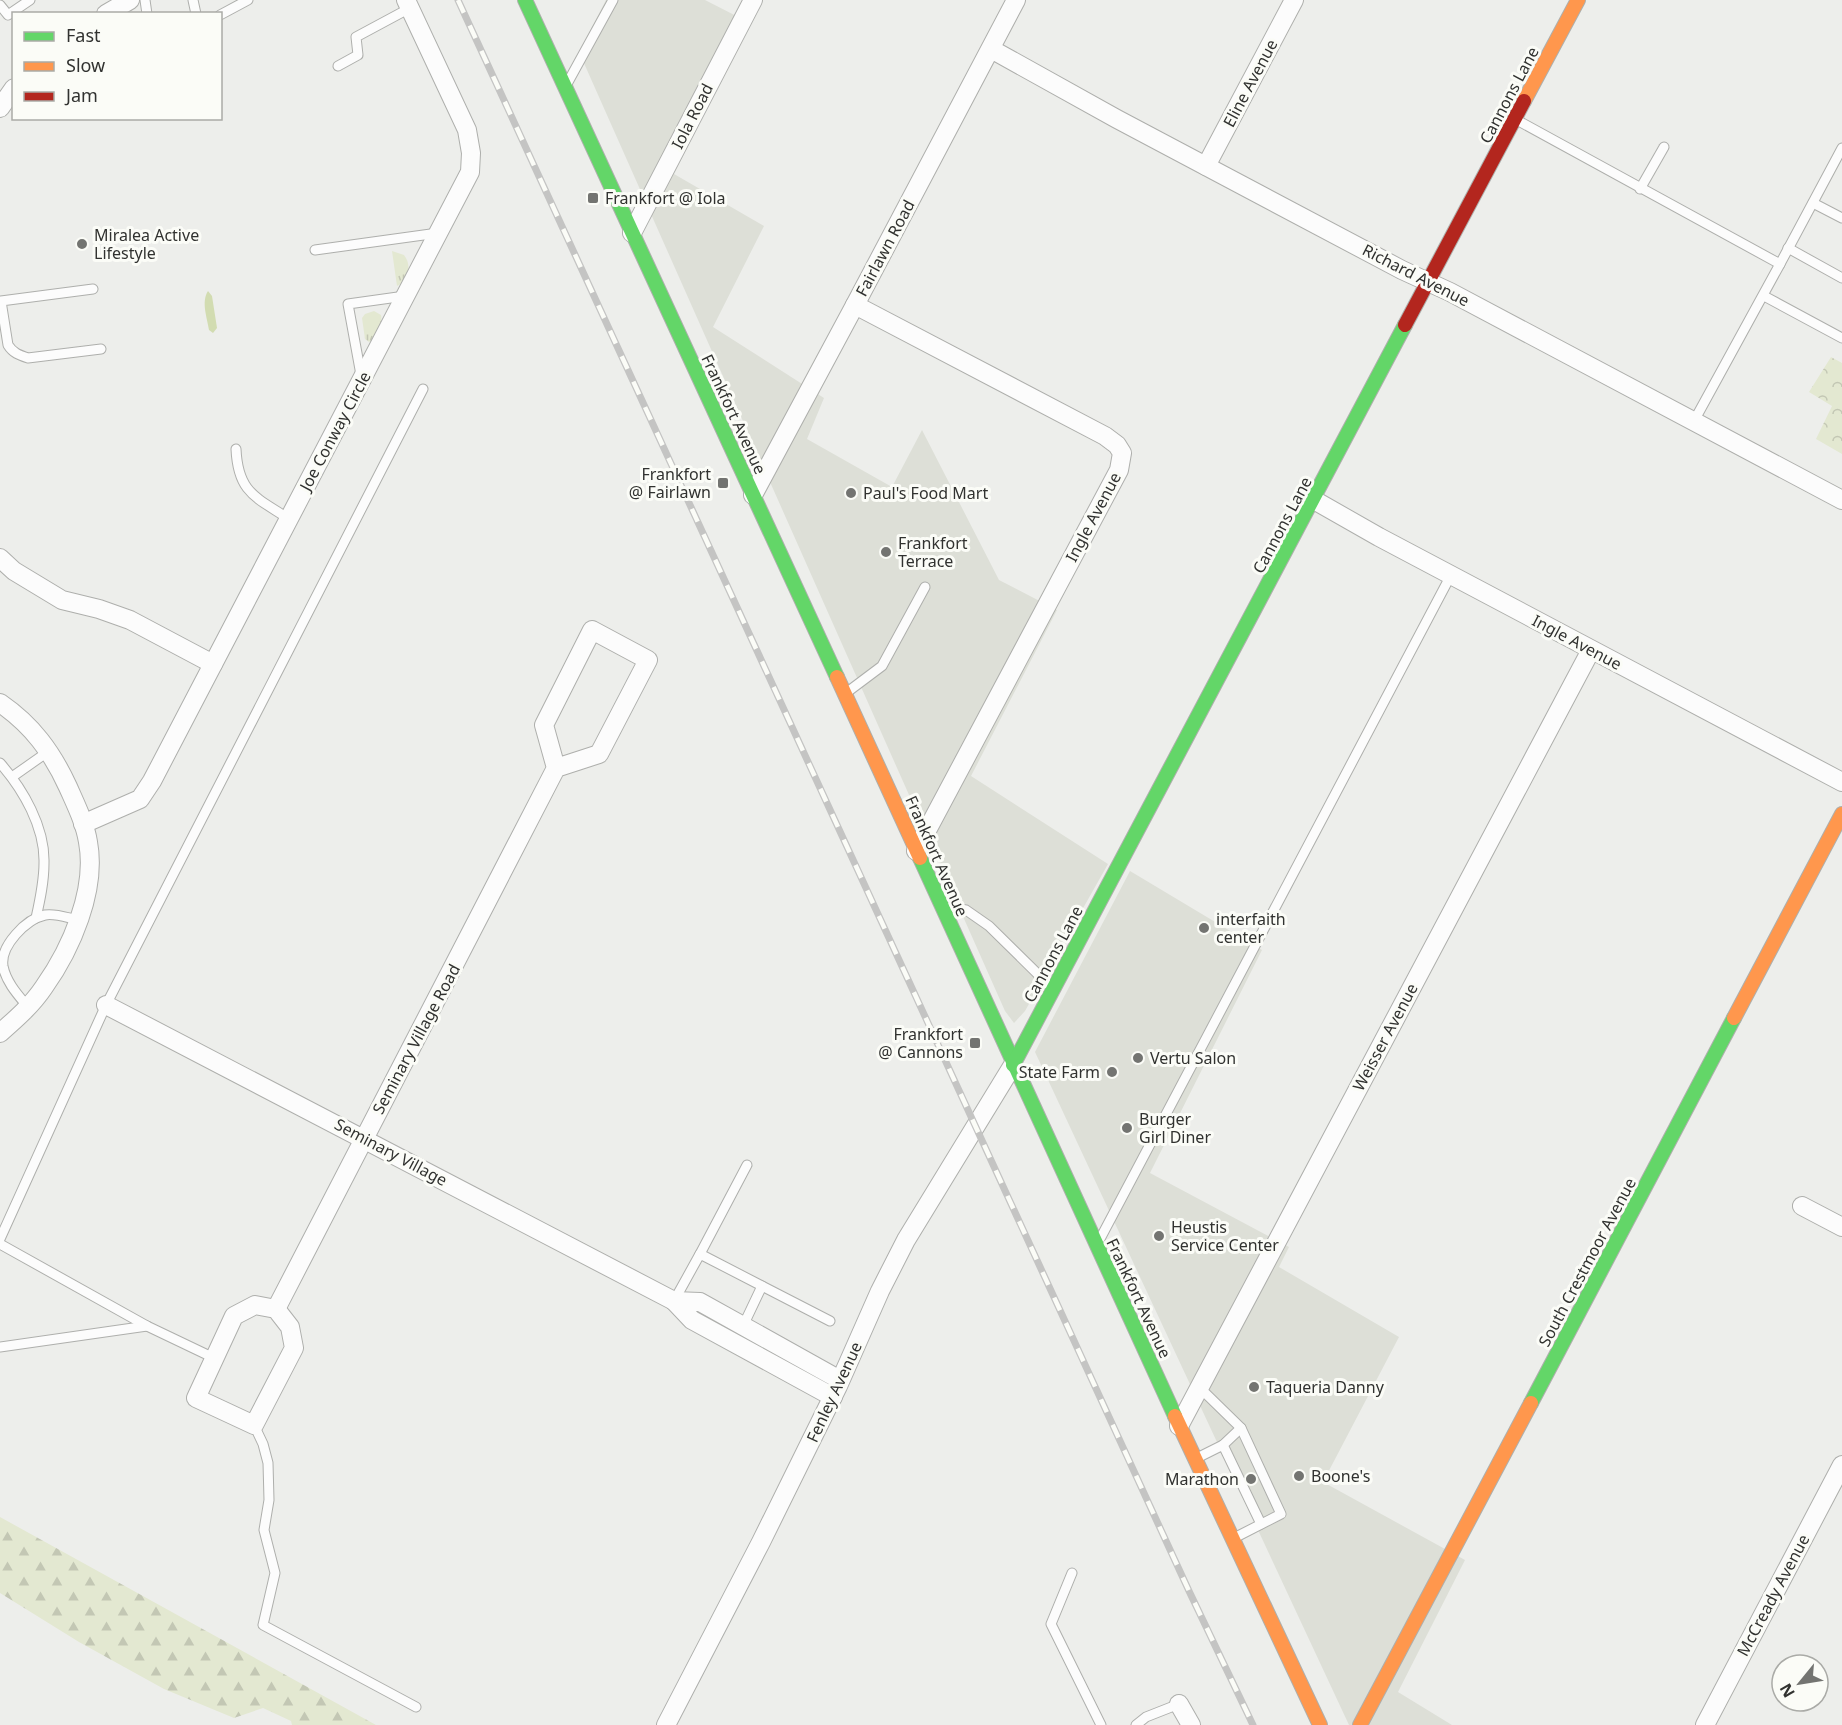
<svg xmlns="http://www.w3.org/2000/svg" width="1842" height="1725" viewBox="0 0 1842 1725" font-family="'Noto Sans',sans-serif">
<defs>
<pattern id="grass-tufts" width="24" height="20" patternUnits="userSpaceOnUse" patternTransform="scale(1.5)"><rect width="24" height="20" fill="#e3e8d1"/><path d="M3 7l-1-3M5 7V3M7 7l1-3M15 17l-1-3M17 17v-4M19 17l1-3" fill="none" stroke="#c3c7b4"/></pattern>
<pattern id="forest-firs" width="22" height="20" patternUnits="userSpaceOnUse" patternTransform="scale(1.5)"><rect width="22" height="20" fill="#e3e8d1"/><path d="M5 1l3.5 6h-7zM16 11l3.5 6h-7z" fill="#c3c7b4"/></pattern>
<pattern id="park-crowns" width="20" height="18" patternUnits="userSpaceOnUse" patternTransform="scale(1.5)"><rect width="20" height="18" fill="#e3e8d1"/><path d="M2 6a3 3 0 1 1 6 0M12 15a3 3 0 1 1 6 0" fill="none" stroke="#c3c7b4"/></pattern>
</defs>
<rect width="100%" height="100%" fill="#edeeeb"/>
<g fill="#dddfd7">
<polygon points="606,0 705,0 750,23 674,174 764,226 713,327 824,398 807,439 892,487 922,430 999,580 1057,610 971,776 1108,864 1025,1011 1014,1023 1005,1011 579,52"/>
<polygon points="1130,871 1262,950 1150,1173 1289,1247 1279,1267 1399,1337 1323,1482 1465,1560 1398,1692 1452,1725 1349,1725 1035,1052"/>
</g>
<g fill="url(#grass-tufts)">
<path d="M 392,251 L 404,255 C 412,265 409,280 397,286 Z"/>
<path d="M 374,311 L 381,315 C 383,323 376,338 369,342 L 365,339 L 362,318 L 365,314 Z"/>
</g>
<polygon fill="url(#forest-firs)" points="0,1517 376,1725 292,1725 291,1721 263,1708 234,1718 164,1689 79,1642 0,1593"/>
<polygon fill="url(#park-crowns)" points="1831,357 1842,363 1842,454 1816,439 1832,406 1809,392"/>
<path fill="#d2dcb1" d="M 208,291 L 212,296 L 217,328 L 213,333 L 209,330 C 207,317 201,302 208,291 Z"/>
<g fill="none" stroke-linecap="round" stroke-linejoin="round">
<g stroke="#aeafac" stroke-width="11">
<g id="lane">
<polyline points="145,0 147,14"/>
<polyline points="193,0 196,14"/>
<polyline points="0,5 8,15 30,0"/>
<polyline points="220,15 248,0"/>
<polyline points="338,66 358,55 356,37 410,8"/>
<polyline points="568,82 613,0"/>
<polyline points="1515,119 1780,264 1842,148"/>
<polyline points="1640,189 1664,147"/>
<polyline points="1813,203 1842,218"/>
<polyline points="1788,248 1842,278"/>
<polyline points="315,250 438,233"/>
<path d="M 93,289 L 1,301 L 8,345 C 13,353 19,355 28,358 L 101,349"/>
<polyline points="1764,296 1842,338"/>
<polyline points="361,375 348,304 405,296"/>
<polyline points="1694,421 1780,264"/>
<path d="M 236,449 C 238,493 256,497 289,519"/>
<polyline points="846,693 882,666 925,587"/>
<path d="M 0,763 C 23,789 45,827 44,863 C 44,882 40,900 36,918"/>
<polyline points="12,777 49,751"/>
<polyline points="949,907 966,910 989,926 1052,988"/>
<path d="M 28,1007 C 18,995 6,982 3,966 C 0,946 26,919 45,915 C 55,913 68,918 78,920"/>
<polyline points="0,1239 106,1005 423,389"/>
<polyline points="1100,1239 1451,575"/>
<polyline points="0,1244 147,1326 214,1358"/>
<polyline points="700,1254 747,1165"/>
<polyline points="674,1301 700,1254 830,1321"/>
<polyline points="743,1326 762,1286"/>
<polyline points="0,1347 147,1326"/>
<polyline points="1199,1387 1241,1428 1281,1514 1236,1537"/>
<polyline points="254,1425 263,1444 268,1463 269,1500 264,1530 275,1573 263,1625 416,1707"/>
<polyline points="1223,1445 1241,1428"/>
<polyline points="1197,1458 1223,1445 1261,1524"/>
<polyline points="1072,1573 1051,1624 1101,1725"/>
<polyline points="1136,1725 1146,1717 1179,1704"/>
</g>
</g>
<g stroke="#aeafac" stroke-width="20">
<g id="street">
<polyline points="106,14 130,0"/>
<polyline points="991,49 1117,119 1402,270 1450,292 1842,500"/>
<polyline points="0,108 14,88"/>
<polyline points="1206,166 1294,0"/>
<polyline points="632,233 753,0"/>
<polyline points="855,305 1105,436 1117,445 1122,453 1119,470 916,851"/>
<polyline points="753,495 855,305 1016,0"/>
<polyline points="1314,500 1379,537 1842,782"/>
<polyline points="0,558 14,571 62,600 99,609 130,620 213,664"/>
<path d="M 0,703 C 32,725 52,752 68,787 C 76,805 85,823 88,842 C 97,890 71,949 44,987 C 32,1005 16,1019 0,1033"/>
<polyline points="83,824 140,799 152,781 470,172 471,153 467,130 406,0"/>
<polyline points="106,1005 674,1301"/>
<polyline points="1802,1206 1842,1227"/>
<polygon points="255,1305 276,1309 290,1327 294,1348 254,1425 196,1398 234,1316"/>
<polyline points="276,1309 556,768 544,725 592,630 648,660 599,754 556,768"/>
<polyline points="833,1397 692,1320 674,1301 700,1302 840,1380"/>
<polyline points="1179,1426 1591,650"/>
<polyline points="1179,1704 1191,1725"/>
<polyline points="666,1725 761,1542 838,1386 880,1291 906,1240 1013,1065"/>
<polyline points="1705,1725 1842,1465"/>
</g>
</g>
<g stroke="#aeafac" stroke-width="16">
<g id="fast">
<polyline points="525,0 837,677"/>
<polyline points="920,858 1175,1416"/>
<polyline points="1013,1065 1405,325"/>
<polyline points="1531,1403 1734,1018"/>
</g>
</g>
<g stroke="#aeafac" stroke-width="16">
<g id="slow">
<polyline points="1524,101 1578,0"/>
<polyline points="837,677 920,858"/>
<polyline points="1734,1018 1842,814"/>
<polyline points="1175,1416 1320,1725"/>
<polyline points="1360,1725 1531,1403"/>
</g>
</g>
<g stroke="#aeafac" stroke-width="16">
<polyline id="jam" points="1405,325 1524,101"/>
</g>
<use href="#lane" stroke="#fcfcfc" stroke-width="9"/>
<use href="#street" stroke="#fcfcfc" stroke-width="18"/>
<use href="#fast" stroke="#63d668" stroke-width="14"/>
<use href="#slow" stroke="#ff974d" stroke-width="14"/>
<use href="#jam" stroke="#b3261e" stroke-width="14"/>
<g stroke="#c4c4c3" stroke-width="7">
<polyline id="rail" points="458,0 1189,1591 1253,1725"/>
</g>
<use href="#rail" stroke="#fbfcf7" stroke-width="4.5" stroke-dasharray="14" stroke-linecap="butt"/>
</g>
<g fill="#737471" stroke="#fbfcf7" stroke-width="2">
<rect x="587" y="192" width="12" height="12" rx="3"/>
<circle cx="82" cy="244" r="6"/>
<rect x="717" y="477" width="12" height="12" rx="3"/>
<circle cx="851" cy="493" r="6"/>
<circle cx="886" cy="552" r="6"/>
<circle cx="1204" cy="928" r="6"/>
<rect x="969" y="1037" width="12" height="12" rx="3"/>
<circle cx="1138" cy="1058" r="6"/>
<circle cx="1112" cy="1072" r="6"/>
<circle cx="1127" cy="1128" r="6"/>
<circle cx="1159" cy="1236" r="6"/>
<circle cx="1254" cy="1387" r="6"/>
<circle cx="1299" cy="1476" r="6"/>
<circle cx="1251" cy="1479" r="6"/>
</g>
<g text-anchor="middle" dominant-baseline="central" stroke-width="6" stroke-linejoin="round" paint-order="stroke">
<g font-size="16" fill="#313230" stroke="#fbfcf7">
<text transform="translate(1250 83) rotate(-62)">Eline Avenue</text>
<text transform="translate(1509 95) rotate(-62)">Cannons Lane</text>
<text transform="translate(692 116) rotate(-63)">Iola Road</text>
<text transform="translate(885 248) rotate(-62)">Fairlawn Road</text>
<text transform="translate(1416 275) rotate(27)">Richard Avenue</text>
<text transform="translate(734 414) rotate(65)">Frankfort Avenue</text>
<text transform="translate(335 431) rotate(-62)">Joe Conway Circle</text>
<text transform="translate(1093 517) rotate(-62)">Ingle Avenue</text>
<text transform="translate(1282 525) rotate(-62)">Cannons Lane</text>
<text transform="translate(1577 642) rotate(28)">Ingle Avenue</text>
<text transform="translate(937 856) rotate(66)">Frankfort Avenue</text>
<text transform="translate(1053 954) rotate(-62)">Cannons Lane</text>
<text transform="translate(1385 1037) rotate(-62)">Weisser Avenue</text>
<text transform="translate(416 1039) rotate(-62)">Seminary Village Road</text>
<text transform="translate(391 1152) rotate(28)">Seminary Village</text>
<text transform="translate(1587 1262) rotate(-62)">South Crestmoor Avenue</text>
<text transform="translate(1139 1298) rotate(65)">Frankfort Avenue</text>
<text transform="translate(834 1392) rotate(-65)">Fenley Avenue</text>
<text transform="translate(1773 1595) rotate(-62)">McCready Avenue</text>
</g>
<g font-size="16" fill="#313230" stroke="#fbfcf7" text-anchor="start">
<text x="605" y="198">Frankfort @ Iola</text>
<text x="94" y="235">Miralea Active<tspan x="94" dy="18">Lifestyle</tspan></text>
<text x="711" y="474" text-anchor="end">Frankfort<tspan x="711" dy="18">@ Fairlawn</tspan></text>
<text x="863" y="493">Paul's Food Mart</text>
<text x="898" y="543">Frankfort<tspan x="898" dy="18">Terrace</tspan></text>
<text x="1216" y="919">interfaith<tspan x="1216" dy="18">center</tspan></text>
<text x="963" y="1034" text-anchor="end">Frankfort<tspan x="963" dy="18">@ Cannons</tspan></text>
<text x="1150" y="1058">Vertu Salon</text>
<text x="1100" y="1072" text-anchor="end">State Farm</text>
<text x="1139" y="1119">Burger<tspan x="1139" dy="18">Girl Diner</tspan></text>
<text x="1171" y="1227">Heustis<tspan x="1171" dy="18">Service Center</tspan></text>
<text x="1266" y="1387">Taqueria Danny</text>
<text x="1311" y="1476">Boone's</text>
<text x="1239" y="1479" text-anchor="end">Marathon</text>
</g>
</g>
<rect x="12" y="12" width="210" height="108" fill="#fbfcf7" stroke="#aaaba7" stroke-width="1.5"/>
<rect x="24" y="32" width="30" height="9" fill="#63d668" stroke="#aaaba7" stroke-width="1.5"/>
<text x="66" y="42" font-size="18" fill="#313230">Fast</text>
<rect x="24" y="62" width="30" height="9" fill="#ff974d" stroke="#aaaba7" stroke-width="1.5"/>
<text x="66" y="72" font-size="18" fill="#313230">Slow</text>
<rect x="24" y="92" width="30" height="9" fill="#b3261e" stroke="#aaaba7" stroke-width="1.5"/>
<text x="66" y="102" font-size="18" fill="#313230">Jam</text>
<g transform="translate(1800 1683) rotate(240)"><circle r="28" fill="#fbfcf7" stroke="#aaaba7" stroke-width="1.5"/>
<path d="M0-4.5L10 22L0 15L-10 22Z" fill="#737471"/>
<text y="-9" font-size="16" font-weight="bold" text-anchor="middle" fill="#313230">N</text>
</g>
</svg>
